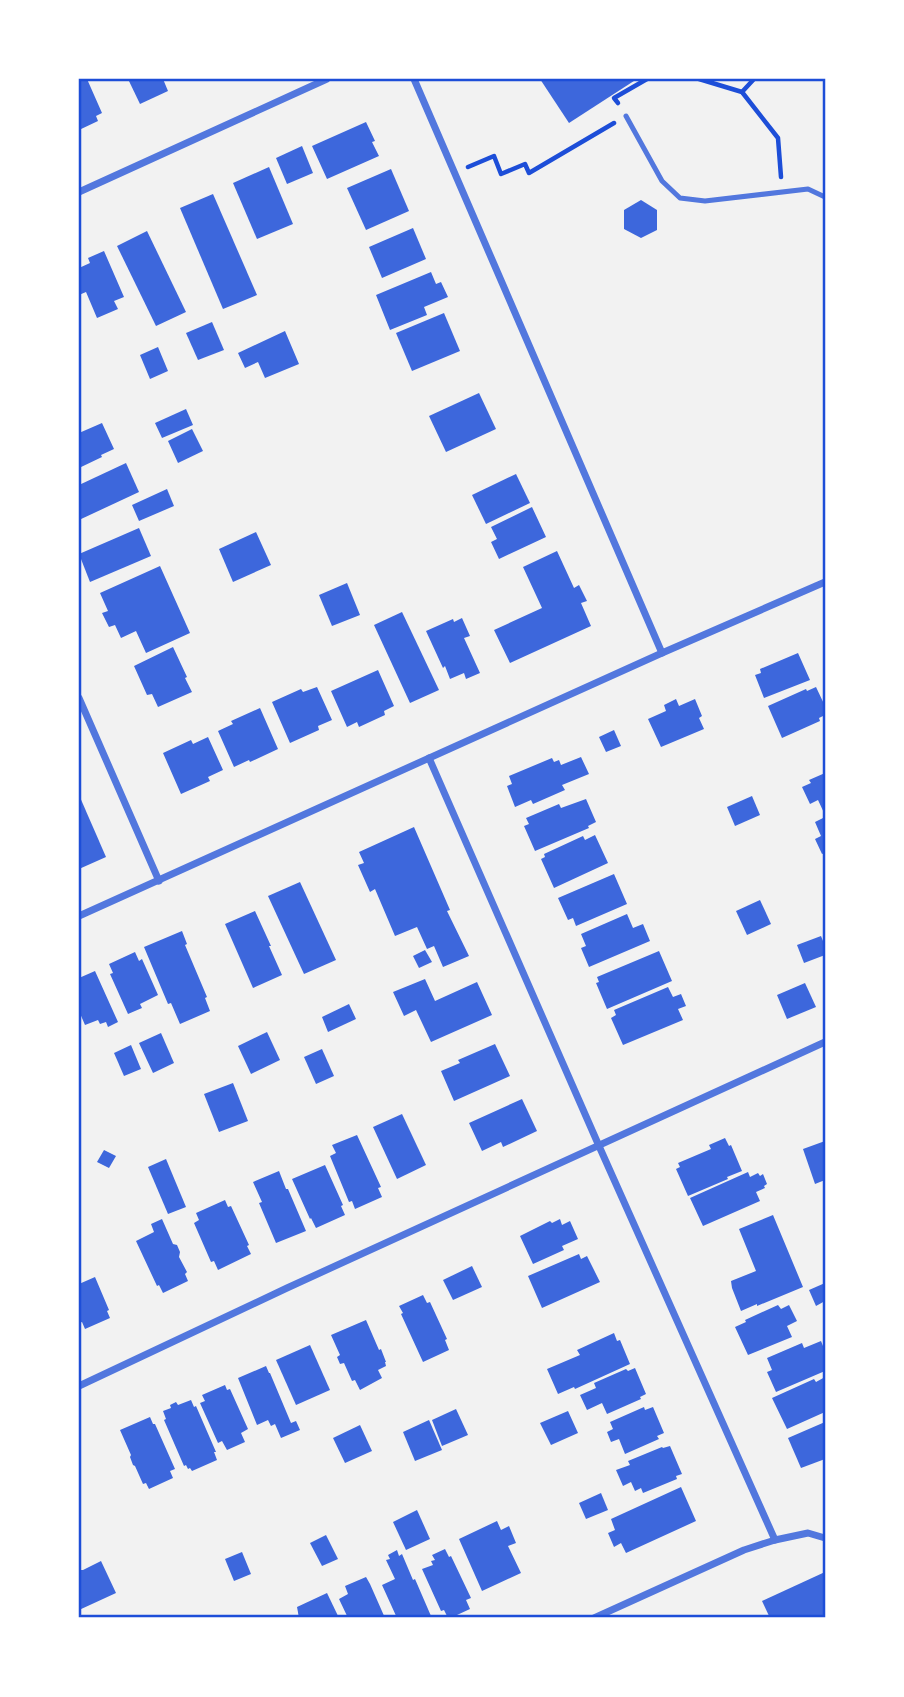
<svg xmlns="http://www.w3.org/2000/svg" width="904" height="1697" viewBox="0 0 904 1697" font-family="Overpass,sans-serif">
<rect width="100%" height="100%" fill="#f2f2f2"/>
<g fill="#3d67dc">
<polygon points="79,79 87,79 102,113 96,116 98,121 79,130"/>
<polygon points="128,79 163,79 168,91 140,104"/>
<polygon points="540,79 637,79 569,123"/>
<polygon points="366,122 375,141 372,142 379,156 327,179 312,146"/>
<polygon points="302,146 313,173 287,184 276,158"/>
<polygon points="269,167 293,224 257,239 233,183"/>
<polygon points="391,169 409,211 366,230 347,188"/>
<polygon points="213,194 257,295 223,309 180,208"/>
<polygon points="641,200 657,210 657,230 641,238 624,229 624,210"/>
<polygon points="413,228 426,259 382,278 369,247"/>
<polygon points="147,231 186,312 156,326 117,246"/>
<polygon points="104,251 124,297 114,301 118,309 97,318 86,292 79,295 79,268 90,263 88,258"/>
<polygon points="431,272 436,284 441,282 448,297 424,307 427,315 390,330 376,295"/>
<polygon points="444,313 460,351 412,371 396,333"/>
<polygon points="212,322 224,350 198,360 186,333"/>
<polygon points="285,331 299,364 265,378 258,362 245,368 238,353"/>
<polygon points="158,347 168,371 150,379 140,355"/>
<polygon points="479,393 496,429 446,452 429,416"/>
<polygon points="186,409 193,425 162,438 155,423"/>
<polygon points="102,423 114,449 101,455 102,457 79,468 79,433"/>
<polygon points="192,429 203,451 178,463 168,441"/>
<polygon points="126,463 139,492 79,520 79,485"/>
<polygon points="516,474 530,503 486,524 472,495"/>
<polygon points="167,489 174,506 139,521 132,505"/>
<polygon points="532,507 546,537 499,559 491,542 497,539 491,527"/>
<polygon points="139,528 151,556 90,582 79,554"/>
<polygon points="256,532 271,565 233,582 219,549"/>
<polygon points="557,551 574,588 579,585 587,601 581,603 591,626 510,663 494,630 542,608 523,567"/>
<polygon points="160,566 190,633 146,653 136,631 121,638 115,625 109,627 102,613 108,611 100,593"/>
<polygon points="347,583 360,615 332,626 319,595"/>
<polygon points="402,612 439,690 410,703 374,625"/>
<polygon points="462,618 470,636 464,638 480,673 466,679 464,673 450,679 445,666 443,668 426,631 453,619 454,622"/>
<polygon points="173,647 187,677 185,678 192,692 158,707 152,694 147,695 134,666"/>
<polygon points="798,653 810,680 764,698 755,675 761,673 760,669"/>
<polygon points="378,670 394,706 384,711 385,715 359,727 357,722 347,727 331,691"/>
<polygon points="317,687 332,720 318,726 319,730 290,743 272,702 301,689 303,692"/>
<polygon points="816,687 825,706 825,715 819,718 820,721 782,738 768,706 806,689 807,691"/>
<polygon points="676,699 679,706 695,699 702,716 699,718 704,729 661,747 648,719 666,711 664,705"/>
<polygon points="260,708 278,749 250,762 249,760 234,767 218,731 233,724 231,721"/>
<polygon points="614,730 621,746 606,752 599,737"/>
<polygon points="208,737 223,770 208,777 210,781 181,794 163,753 191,740 193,744"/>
<polygon points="581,757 589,774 562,785 565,790 533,804 531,800 515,807 507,786 512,784 509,776 552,758 554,762 559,760 561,765"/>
<polygon points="825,773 825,815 818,800 810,804 802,787 811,783 809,780"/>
<polygon points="79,795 106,857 79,869"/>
<polygon points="752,796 760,815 735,826 727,807"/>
<polygon points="586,799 596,822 588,826 589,828 535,851 524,826 529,824 526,818 559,804 561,808"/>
<polygon points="825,817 825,853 822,854 815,839 821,836 815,822"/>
<polygon points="414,827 450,910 447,911 469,956 443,967 434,946 427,949 417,927 395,936 375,889 370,892 358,865 364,863 359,852"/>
<polygon points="595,835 608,863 554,888 541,859 545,857 544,854 583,836 585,840"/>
<polygon points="614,874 627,904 576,926 573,918 568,920 558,898"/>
<polygon points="300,882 336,960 304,974 268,896"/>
<polygon points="760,900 771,924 747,935 736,911"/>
<polygon points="255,911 271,946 269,946 282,975 253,988 225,924"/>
<polygon points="627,914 633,928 643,924 650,941 589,967 581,948 586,946 581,934"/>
<polygon points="182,931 187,944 185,945 207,997 205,998 210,1011 180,1024 171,1003 168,1004 144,947"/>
<polygon points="821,936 825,946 825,955 804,963 797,945"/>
<polygon points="425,950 432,962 419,968 413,956"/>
<polygon points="659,951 672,981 607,1009 596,983 599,982 597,977"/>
<polygon points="135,952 139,961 142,959 158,995 140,1004 142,1008 128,1014 110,974 113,973 109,964"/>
<polygon points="95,971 118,1022 108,1027 106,1022 100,1024 98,1020 85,1025 79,1011 79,978"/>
<polygon points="425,979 435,1001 477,982 492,1015 431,1042 416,1010 404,1016 393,992"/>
<polygon points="805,983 816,1007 787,1019 777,995"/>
<polygon points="668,987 673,997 681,994 686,1006 678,1009 683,1020 623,1045 611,1018 616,1015 614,1010"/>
<polygon points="349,1004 356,1019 328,1032 322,1017"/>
<polygon points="267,1032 280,1060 251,1074 238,1046"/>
<polygon points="161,1033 174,1063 153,1073 139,1043"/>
<polygon points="495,1044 510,1076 454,1101 441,1071 460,1063 458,1060"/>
<polygon points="131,1045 141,1069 124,1076 114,1053"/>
<polygon points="322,1049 334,1076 316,1084 304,1057"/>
<polygon points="233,1083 248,1121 219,1132 204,1094"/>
<polygon points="522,1099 537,1131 503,1147 501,1142 482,1151 469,1123"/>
<polygon points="402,1114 426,1165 397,1179 373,1127"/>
<polygon points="357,1135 381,1187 378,1188 382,1197 355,1209 352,1201 349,1202 330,1156 336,1153 332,1145"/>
<polygon points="725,1138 729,1146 731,1145 742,1171 727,1177 728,1179 688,1196 676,1169 680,1167 678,1163 711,1149 709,1145"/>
<polygon points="825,1141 825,1180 815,1184 803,1149"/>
<polygon points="104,1150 116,1156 109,1168 97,1162"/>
<polygon points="166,1159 186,1207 168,1214 148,1167"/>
<polygon points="325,1165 343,1205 341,1206 345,1215 316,1228 311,1218 310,1219 292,1179"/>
<polygon points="279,1171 286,1189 288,1189 306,1231 276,1243 259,1203 262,1202 253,1182"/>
<polygon points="748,1172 750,1177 758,1173 760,1176 763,1174 767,1184 764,1186 765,1188 756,1192 760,1201 703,1226 690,1198"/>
<polygon points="225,1200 228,1207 231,1206 249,1245 247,1246 251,1254 218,1270 214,1261 211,1262 194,1223 199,1220 196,1213"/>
<polygon points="773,1215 803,1287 757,1306 757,1304 741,1311 732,1288 731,1281 756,1271 739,1229"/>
<polygon points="162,1219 173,1244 177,1245 180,1252 179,1257 187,1272 185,1274 188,1281 163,1293 159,1285 157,1286 136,1241 154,1232 151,1224"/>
<polygon points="560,1219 562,1225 570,1221 578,1239 562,1246 564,1250 533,1264 520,1236 550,1221 552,1223"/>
<polygon points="579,1254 581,1259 587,1256 600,1282 542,1308 528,1276"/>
<polygon points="472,1266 482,1287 453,1300 443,1280"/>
<polygon points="95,1277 109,1310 107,1311 110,1318 85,1329 82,1322 79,1323 79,1284"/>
<polygon points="825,1283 825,1301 816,1306 809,1290"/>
<polygon points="423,1295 427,1303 430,1302 447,1339 445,1340 449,1350 423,1362 401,1314 403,1313 399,1306"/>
<polygon points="778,1305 781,1309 789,1305 797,1321 787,1326 792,1337 748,1355 735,1327 746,1322 745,1320"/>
<polygon points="366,1320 379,1350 381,1349 386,1362 385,1362 386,1366 378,1370 382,1378 360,1390 355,1380 352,1381 344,1363 340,1364 337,1357 340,1355 331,1335"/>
<polygon points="614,1333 617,1341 620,1340 630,1364 575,1389 574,1387 558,1394 547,1369 580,1355 577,1350"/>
<polygon points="821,1341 825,1351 825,1371 776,1392 767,1372 772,1370 767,1358 802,1343 804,1348"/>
<polygon points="310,1345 330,1390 296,1405 276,1360"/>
<polygon points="266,1366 269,1373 270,1373 291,1423 296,1421 300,1430 281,1438 275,1424 271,1426 268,1420 257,1425 238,1378"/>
<polygon points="635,1368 646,1394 640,1397 641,1399 607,1414 602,1403 587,1410 580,1395 596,1388 594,1383 626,1369 628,1371"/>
<polygon points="825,1377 825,1412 787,1429 772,1398 814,1379 816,1382"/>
<polygon points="225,1385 227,1390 230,1389 248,1429 241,1433 245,1442 227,1450 222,1441 218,1443 200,1403 205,1401 202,1395"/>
<polygon points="191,1400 194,1407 196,1406 216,1452 214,1452 217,1460 192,1471 190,1468 188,1469 186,1465 184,1466 164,1420 166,1419 163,1411 171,1408 170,1405 176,1402 178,1405"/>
<polygon points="644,1407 645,1410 653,1407 664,1433 657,1436 659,1439 625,1454 619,1439 611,1442 607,1432 613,1429 610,1422"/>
<polygon points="456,1409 468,1435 442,1446 432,1420"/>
<polygon points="568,1411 578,1433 551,1445 540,1423"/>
<polygon points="150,1417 153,1424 155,1424 175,1469 170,1471 173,1478 149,1489 146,1483 143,1484 135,1466 133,1465 130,1457 131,1455 120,1430"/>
<polygon points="429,1420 442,1450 415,1461 403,1432"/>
<polygon points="825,1422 825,1459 801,1468 788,1438"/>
<polygon points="360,1425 372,1451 345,1463 333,1438"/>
<polygon points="670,1446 682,1474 676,1476 677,1479 643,1493 641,1488 635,1491 631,1482 623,1486 616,1470 630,1465 628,1461 662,1447 663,1448"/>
<polygon points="681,1487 696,1521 626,1553 621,1543 614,1547 608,1533 615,1530 611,1519"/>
<polygon points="601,1493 608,1510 586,1519 579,1503"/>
<polygon points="417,1510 430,1539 406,1550 393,1522"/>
<polygon points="497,1521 501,1530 509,1526 516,1543 508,1546 521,1573 482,1591 459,1539"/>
<polygon points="326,1535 338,1559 322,1566 310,1543"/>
<polygon points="445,1549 449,1557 451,1556 471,1598 466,1600 470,1609 457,1615 459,1617 457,1618 448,1618 444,1610 441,1611 422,1569 433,1565 431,1561 435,1560 432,1555"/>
<polygon points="397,1550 399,1556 402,1554 413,1580 415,1579 431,1616 431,1618 397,1618 382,1585 395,1579 386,1560 390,1559 388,1555"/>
<polygon points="242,1552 251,1574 234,1581 225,1559"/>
<polygon points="101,1561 116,1593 79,1610 79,1570 83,1570"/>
<polygon points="825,1572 825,1618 770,1618 762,1601"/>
<polygon points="366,1577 370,1584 385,1618 348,1618 339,1599 348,1594 345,1586"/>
<polygon points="327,1593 339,1618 299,1618 297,1607"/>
</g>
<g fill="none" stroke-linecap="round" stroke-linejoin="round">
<g stroke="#1d4ed8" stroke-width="4.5">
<polyline points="699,79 742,92"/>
<polyline points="754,79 742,92 778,138 781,177"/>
<polyline points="618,103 614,98 647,79"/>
<polyline points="468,167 494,156 501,174 525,164 529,173 614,123"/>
</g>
<polyline stroke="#5277de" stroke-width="5" points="626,116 662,181 680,198 705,201 808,189 825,197"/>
<g stroke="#5277de" stroke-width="7">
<polyline points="414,79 662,653"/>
<polyline points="79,192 327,79"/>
<polyline points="79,698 159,881"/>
<polyline points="429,758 599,1146 775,1540"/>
<polyline points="79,916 662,653 825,582"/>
<polyline points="79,1386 287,1288 825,1042"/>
<polyline points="594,1618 744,1550 775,1540 808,1533 825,1538"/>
</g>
</g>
<rect width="904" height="1697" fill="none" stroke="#ffffff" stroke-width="161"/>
<rect x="80" y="80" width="744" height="1536" fill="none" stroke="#1d4ed8" stroke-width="2.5"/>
</svg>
